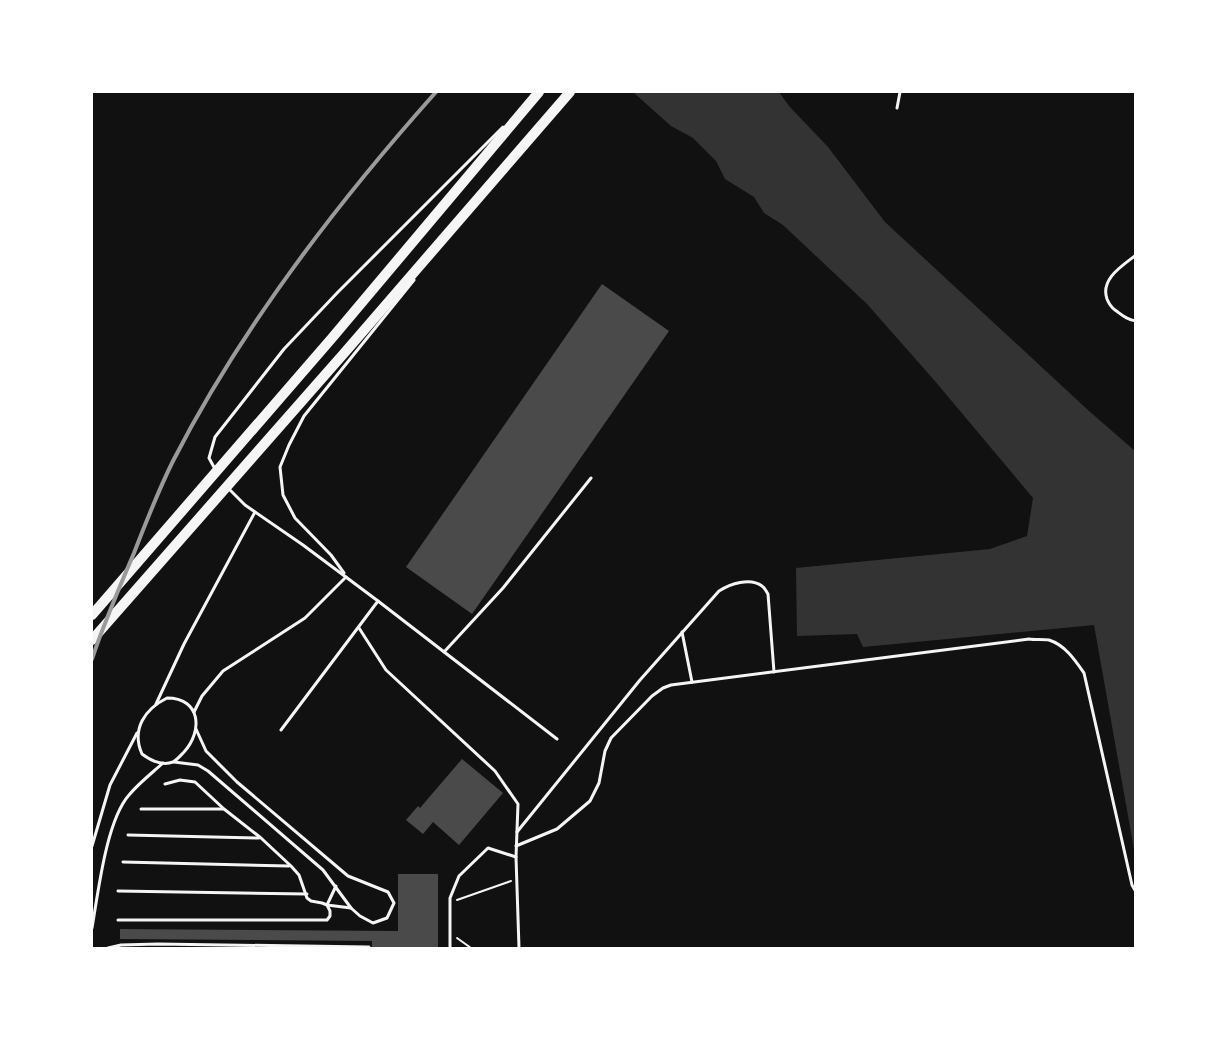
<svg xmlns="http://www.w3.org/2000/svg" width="1227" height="1040" viewBox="0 0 1227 1040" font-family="Arial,sans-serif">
<rect width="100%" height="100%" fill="#111"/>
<polygon fill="#333" points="633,92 779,92 789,106 828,147 885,222 1089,411 1135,451 1135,855 1094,625 863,647 857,634 797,636 796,568 990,549 1027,536 1033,498 934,380 867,304 783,225 764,213 754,197 725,179 716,161 693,138 671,126"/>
<g fill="#4a4a4a">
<polygon points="602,284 669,331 472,614 406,567"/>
<polygon points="462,759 503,793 459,845 433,822 423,834 406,820 418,806 420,808"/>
<polygon points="398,874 438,874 438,948 372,948 372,941 120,939 120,929 398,931"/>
</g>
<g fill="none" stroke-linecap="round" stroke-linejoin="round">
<g stroke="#f5f5f5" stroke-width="2">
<polyline points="457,900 511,881"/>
<polyline points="457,938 471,948"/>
</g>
<g stroke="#f5f5f5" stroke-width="3">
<polyline points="897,108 900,92"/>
<path d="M 1136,255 C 1122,266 1100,279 1107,299 C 1109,304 1111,307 1115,310 C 1122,315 1127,320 1136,321"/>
<polyline points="215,469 209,458 215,437 284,349 338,292 503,127"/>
<polyline points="229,489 245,505 303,545 378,601 281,730"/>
<polyline points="344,573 331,555 295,518 283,495 280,467 289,445 304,416 414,280"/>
<polyline points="378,601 557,739"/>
<polyline points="359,628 386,670 495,771 518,804 516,857 519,948"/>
<polyline points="682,632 692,682"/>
<polyline points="444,652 503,588 591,478"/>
<path d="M 167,698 C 201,698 203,731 184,752 C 181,755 177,760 173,762 C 162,766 150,760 142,754 C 131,729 145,709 167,698 Z"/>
<polyline points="156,704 184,644 255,512"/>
<polyline points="194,712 202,696 223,671 305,618 346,577"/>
<polyline points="174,762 198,765 208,771 323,870 351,908 360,916 373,923 387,918 394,903 388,892 348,876 237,782 206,751 196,729"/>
<polyline points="141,809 223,809"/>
<path d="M 517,832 L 640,680 L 719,591 C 730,584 750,577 762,586 C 765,588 766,591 768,594 L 774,672"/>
<polyline points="128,835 259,838"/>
<polyline points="92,846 110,785 137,733"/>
<path d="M 516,846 L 557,829 L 590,801 L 599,783 L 605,751 L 611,738 L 652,696 L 663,688 L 671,685 L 1029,639 C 1035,640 1043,639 1049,640 C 1065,645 1075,660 1084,673 L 1132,885 L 1136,892"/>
<polyline points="123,862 289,866"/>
<polyline points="336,886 327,905 351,908"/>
<polyline points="118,891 307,894"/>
<polyline points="118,920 327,920 330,916 330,911 327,905 322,903 311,901 307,898 299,875 291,866 261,838 224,809 195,782 180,780 165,784"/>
<path d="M 92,928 C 98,894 106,821 129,795 C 139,783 152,773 163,763"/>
<polyline points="108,948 121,945 158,944 369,947"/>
<polyline points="450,948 450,898 459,876 488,848 516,857"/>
</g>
<g stroke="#f5f5f5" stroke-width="10">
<polyline points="92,615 332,338 539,92"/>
<polyline points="92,640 346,351 570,92"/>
</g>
<path stroke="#9a9a9a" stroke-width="4" d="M 92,659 C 104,623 119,588 134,553 C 146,522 158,491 173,461 C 241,328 337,203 436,92"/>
</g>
<rect width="1227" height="1040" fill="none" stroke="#ffffff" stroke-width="186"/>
</svg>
